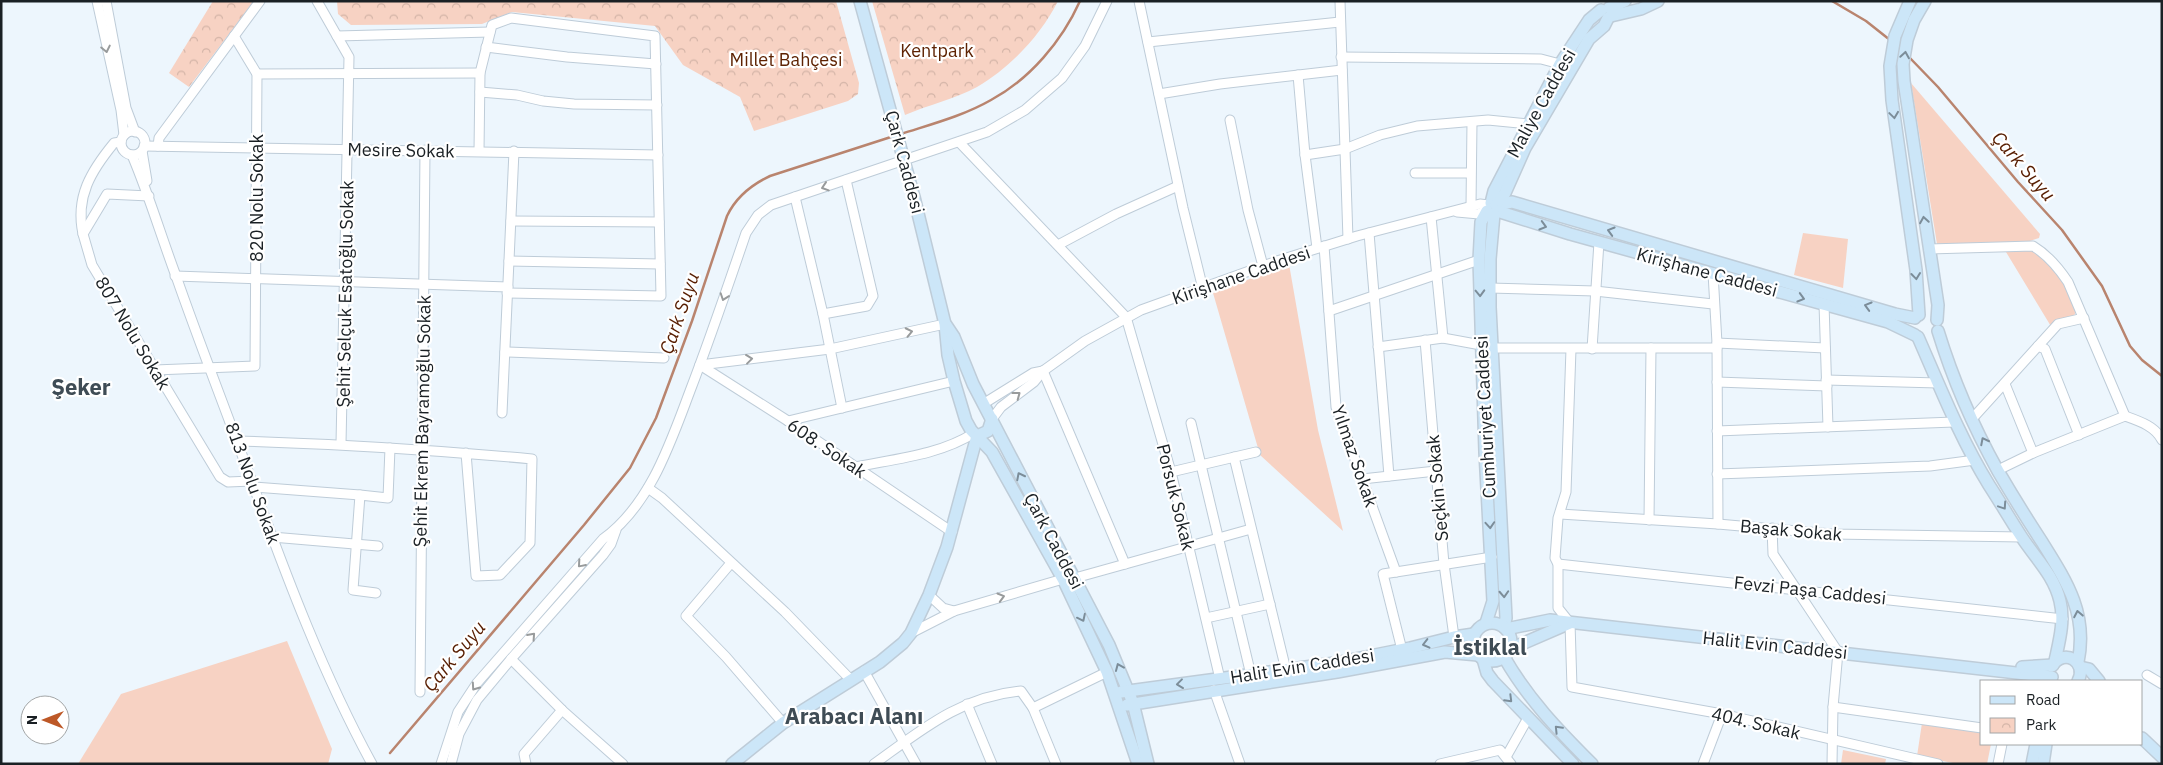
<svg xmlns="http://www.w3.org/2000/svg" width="2163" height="765" viewBox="0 0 2163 765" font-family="'IBM Plex Sans',sans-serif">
<defs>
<pattern id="park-crowns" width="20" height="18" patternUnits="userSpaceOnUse" patternTransform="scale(1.25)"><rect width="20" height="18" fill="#f7d2c3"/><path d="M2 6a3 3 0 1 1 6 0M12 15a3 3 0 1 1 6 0" fill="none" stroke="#d3b4a7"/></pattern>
</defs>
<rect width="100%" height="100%" fill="#edf6fd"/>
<g fill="#f7d2c3">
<polygon points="1911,83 2040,234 2039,238 2024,243 1937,244"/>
<polygon points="1803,233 1848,239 1843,288 1794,275"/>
<path d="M 2020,249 C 2031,249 2042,255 2051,263 C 2059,271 2080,303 2075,314 C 2071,321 2059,324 2052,328 L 2006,252 Z"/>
<polygon points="1289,264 1318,430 1343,531 1260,455 1213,293"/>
<polygon points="287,641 332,749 328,764 78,764 121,694"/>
<polygon points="1922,723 1982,731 1982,744 1991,744 1987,764 1958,764 1917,756"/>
<polygon points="1843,750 1886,759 1885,764 1841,764"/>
</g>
<g fill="url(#park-crowns)">
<polygon points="213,1 254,1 189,87 169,73"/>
<polygon points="337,1 836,1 859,83 858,94 848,101 754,131 740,97 683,65 655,26 512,12 482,24 351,25 338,14"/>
<path d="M 872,1 L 1058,1 C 1041,35 1010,68 977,87 C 955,99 928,105 905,115 Z"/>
</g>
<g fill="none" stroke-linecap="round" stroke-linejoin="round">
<g stroke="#b9846e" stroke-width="2.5">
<polyline points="1832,1 1866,21 1890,40"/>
<polyline points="1909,57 1938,87 2018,182 2062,230 2102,286 2130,346 2142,360 2162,376"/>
<path d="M 901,134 C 932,124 963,116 991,100 C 1030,79 1062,41 1080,1"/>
<path d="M 390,753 L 584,525 L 630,468 L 656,418 L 692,321 L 727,216 C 736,197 751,185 770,176 L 894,136"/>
</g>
<g stroke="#beccd8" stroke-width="11">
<g id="street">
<polyline points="97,1 121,110 124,135"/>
<polyline points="106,1 126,108 135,132"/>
<polyline points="317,1 349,57 341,444"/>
<polyline points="1139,1 1183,208 1203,289"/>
<polyline points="1340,1 1348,239"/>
<polyline points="337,36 490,32"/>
<polyline points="1148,42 1340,22"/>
<polyline points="486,47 567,57 656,64"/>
<polyline points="1341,57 1541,59 1560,64"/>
<polyline points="257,74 480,73"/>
<polyline points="1298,75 1305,155 1317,248"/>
<polyline points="480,92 517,95 543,101 574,104 657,105"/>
<polyline points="1159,94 1220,84 1342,70"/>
<polyline points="1230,120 1248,210 1263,266"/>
<circle cx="133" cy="143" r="12"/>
<polyline points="959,142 1126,317 1171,472 1220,679"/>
<polyline points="144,146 658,155"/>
<polyline points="158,146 159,138 260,1"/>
<polyline points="142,151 147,181"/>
<polyline points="479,151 480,73 492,25 511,18 655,36 661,296 507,293"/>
<path d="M 132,155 C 149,195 161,236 176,276 C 200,345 227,413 252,482 C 287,578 323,674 372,764"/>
<polyline points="1305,155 1345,149 1380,135 1417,126 1488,120 1528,124"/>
<polyline points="1415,173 1470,173"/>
<polyline points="149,196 107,194 83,234 92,265 220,477 228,482 252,481"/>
<polyline points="795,197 823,314 842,408"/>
<polyline points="1471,206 1472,122"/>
<polyline points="1457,212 1479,214 1486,210"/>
<polyline points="1431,217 1443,338"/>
<polyline points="511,221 659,222"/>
<polyline points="1369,233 1389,476"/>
<path d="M 83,234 C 75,197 91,171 114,143 L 121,142"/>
<polyline points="1058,245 1116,214 1178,186"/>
<polyline points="1324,246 1336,407 1396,572"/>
<path d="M 1929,249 L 2033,246 C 2048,255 2058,267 2068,282 L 2125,416"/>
<polyline points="509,261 660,264"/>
<polyline points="1713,273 1717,343 1718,524"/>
<polyline points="175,276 508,287"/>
<polyline points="1490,288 1595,291 1713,304"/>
<polyline points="1824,304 1828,427"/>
<polyline points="1329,311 1479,260"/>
<polyline points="823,314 867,306 873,296 846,180"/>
<polyline points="1425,340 1444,564 1454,637"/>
<polyline points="1717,343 1825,348"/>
<polyline points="2038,346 2045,349 2079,435"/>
<polyline points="1378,347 1443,338 1481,345"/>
<polyline points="1491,348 1717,348"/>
<polyline points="1571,349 1566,492 1558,518 1555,558 1558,564 1558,608 1570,623 1572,687 1722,714 1938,764"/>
<polyline points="1592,349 1599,242"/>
<polyline points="505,352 664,358"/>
<polyline points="700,365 788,421 952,532"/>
<polyline points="700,365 830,349 945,324"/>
<polyline points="155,370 255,366 257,74 234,36"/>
<polyline points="1043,371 1125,564"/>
<polyline points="1826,380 1938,383"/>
<polyline points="1717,382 1827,386"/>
<polyline points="2005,384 2033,453"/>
<polyline points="983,404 1033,373 1043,371"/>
<polyline points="502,413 514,151"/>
<polyline points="992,419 1001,407 1034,382 1043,371 1085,341 1141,310 1277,261 1357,236 1480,204 1488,205"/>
<polyline points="1972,419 2058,324 2084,318"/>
<polyline points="788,421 954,381"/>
<polyline points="1191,423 1251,675"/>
<polyline points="1717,431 1954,422"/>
<path d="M 237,441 C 336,444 434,450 532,459 L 530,543 L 500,575 L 476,576 L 466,453"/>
<polyline points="1234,457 1286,670"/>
<path d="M 855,467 C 894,459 940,455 974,433"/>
<path d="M 1998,470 L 2033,453 L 2125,416 C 2139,421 2155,426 2162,440"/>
<polyline points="1171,472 1256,452"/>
<polyline points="1717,474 1930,466 1975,460"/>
<polyline points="1362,479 1436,471"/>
<polyline points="254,487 360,495"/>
<polyline points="648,488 662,498 785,612 851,680"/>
<polyline points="1560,514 1718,524 1832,534 2022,537"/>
<polyline points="1649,520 1651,348"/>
<polyline points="1772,528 1773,554 1838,652 1833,707 1832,764"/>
<polyline points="272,537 378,546"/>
<polyline points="731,563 686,616 726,657 783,723"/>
<polyline points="1558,564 2063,619"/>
<polyline points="1075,578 1251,529"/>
<polyline points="376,593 353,590 360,495 388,498 390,448"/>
<polyline points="929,595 943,608 954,611"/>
<polyline points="1206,618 1270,604"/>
<polyline points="911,633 954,611 1063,579"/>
<polyline points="1402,650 1383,574 1492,557"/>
<polyline points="511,659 562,710 623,764"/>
<polyline points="864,671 916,764"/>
<polyline points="2147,675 2162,684"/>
<polyline points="1214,690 1240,764"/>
<polyline points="420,692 425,150"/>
<polyline points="967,704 992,764"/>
<polyline points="1833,707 1982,728"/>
<polyline points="1033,708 1056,764"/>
<polyline points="1506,757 1528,718"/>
<path d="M 441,764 L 458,712 L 477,683 L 603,539 C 650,505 670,444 690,391 C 710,339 728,286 746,233 L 758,215 L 771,205 L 987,132 L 1025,110 L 1062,78 L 1085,46 L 1107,1"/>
<polyline points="451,764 459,734 477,700 511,659 603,555 611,544 616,530"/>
<polyline points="526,764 524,754 562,710"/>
<path d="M 874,764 C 920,731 961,696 1021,691 L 1033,708 L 1107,672"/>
<polyline points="1440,764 1500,750 1511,764"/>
<polyline points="1703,764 1722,714"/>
<polyline points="1998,764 2002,744"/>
</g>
</g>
<g stroke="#beccd8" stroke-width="14">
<g id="secondary">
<polyline points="860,1 914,197 945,324 948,355 954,381 966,421 971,430 992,452 1063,579 1107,672 1138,764"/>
<polyline points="1910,1 1895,36 1890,66 1892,100 1916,270 1919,315"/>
<polyline points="1925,1 1914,20 1907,40 1903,64 1904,81 1938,305 1937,320"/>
<polyline points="1609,8 1625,1"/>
<polyline points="1611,16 1641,9 1658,1"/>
<polyline points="1491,203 1494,191 1560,64 1589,20 1601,10"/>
<polyline points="1496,205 1512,202 1895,314 1915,318"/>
<polyline points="1496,205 1505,193 1525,148 1589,39 1604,26 1608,18"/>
<polyline points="1497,211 1570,234 1888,322 1915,335"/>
<polyline points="1494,214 1490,259 1490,307 1506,618 1504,627"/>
<polyline points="946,325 954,337 973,384 1109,645 1133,703 1148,764"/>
<path d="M 1938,331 C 1953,380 1973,426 1998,471 C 2012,495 2027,519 2042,542 C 2067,582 2088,614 2078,662"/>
<path d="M 1918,337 C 1940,387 1960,438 1989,485 C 2000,502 2010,519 2021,536 C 2035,558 2054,575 2060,601 C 2065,621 2059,642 2055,661"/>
<circle cx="1492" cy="642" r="19"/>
<polyline points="1486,623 1493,601 1485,452 1479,260 1481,222 1487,211"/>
<polyline points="1506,629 1550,620 2052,677"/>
<polyline points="1510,649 1570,623"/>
<path d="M 1504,657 C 1528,699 1558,730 1592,764"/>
<polyline points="1483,659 1487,673 1493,681 1573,764"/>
<path d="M 2052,666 C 2064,647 2088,662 2078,681"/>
<polyline points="2022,667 2053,665"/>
<polyline points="2080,667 2089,669 2099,681"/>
<polyline points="1121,692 1335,663 1410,648 1454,637 1474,634"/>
<polyline points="1127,705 1337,672 1445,652 1478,655"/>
<polyline points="2142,738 2162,757"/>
<polyline points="732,764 783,723 880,662 903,643 911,633 929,595 947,547 977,436 988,431 992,419"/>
<polyline points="2032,764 2036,744"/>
<polyline points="2043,764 2046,744"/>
</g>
</g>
<use href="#street" stroke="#fff" stroke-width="9"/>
<use href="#secondary" stroke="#cce6f8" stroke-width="11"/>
</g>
<defs><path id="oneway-chevron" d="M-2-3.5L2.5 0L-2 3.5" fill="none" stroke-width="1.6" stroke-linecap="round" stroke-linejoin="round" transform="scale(1.25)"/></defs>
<g stroke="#989b9c">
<use href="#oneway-chevron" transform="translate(106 49) rotate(78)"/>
<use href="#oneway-chevron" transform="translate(825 187) rotate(162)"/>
<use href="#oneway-chevron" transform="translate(724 297) rotate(109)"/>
<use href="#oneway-chevron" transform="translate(909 332) rotate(-12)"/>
<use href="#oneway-chevron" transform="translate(749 359) rotate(-7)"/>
<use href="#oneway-chevron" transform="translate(1017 395) rotate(-37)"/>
<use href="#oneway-chevron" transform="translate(581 564) rotate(131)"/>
<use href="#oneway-chevron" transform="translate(1001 597) rotate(-16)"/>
<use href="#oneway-chevron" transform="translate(532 636) rotate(-48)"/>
<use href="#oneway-chevron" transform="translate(475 687) rotate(125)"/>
</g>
<g stroke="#7c8d99">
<use href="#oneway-chevron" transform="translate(1905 55) rotate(-81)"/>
<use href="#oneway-chevron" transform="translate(1894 115) rotate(82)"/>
<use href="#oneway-chevron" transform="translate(1924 220) rotate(-99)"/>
<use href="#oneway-chevron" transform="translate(1543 226) rotate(16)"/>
<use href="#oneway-chevron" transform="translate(1611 231) rotate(-164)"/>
<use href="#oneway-chevron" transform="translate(1916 276) rotate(83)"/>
<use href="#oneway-chevron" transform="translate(1480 293) rotate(88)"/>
<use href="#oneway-chevron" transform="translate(1801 298) rotate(16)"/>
<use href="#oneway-chevron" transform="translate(1868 306) rotate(-164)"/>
<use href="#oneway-chevron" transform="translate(1984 441) rotate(-117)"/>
<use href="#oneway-chevron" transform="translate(1020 476) rotate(-117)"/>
<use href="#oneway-chevron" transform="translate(2003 506) rotate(56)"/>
<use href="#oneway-chevron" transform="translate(1490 525) rotate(86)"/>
<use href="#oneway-chevron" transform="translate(1504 594) rotate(87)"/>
<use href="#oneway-chevron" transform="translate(2078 614) rotate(-101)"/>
<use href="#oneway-chevron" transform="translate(1082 618) rotate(64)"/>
<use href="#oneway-chevron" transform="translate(1426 644) rotate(166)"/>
<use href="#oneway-chevron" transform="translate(1119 667) rotate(-113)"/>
<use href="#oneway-chevron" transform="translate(1180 684) rotate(173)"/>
<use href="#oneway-chevron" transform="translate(1509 699) rotate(45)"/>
<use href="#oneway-chevron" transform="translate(1558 729) rotate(-134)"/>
</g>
<g text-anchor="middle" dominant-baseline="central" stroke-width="4.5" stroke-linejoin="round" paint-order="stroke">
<g font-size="18" fill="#5e2303" stroke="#fff">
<text x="937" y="50">Kentpark</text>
<text x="786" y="59">Millet Bahçesi</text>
</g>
<g font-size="18" fill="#1a2024" stroke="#fff">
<text transform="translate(1541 103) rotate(-61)">Maliye Caddesi</text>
<text transform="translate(401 150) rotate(1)">Mesire Sokak</text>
<text transform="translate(905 162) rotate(75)">Çark Caddesi</text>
<text transform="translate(256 198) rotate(-90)">820 Nolu Sokak</text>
<text transform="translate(1707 272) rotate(15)">Kirişhane Caddesi</text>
<text transform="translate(1241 275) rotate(-19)">Kirişhane Caddesi</text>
<text transform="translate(345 294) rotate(-89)">Şehit Selçuk Esatoğlu Sokak</text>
<text transform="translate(133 333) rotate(59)">807 Nolu Sokak</text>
<text transform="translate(1485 417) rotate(-93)">Cumhuriyet Caddesi</text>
<text transform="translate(422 421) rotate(-89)">Şehit Ekrem Bayramoğlu Sokak</text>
<text transform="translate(827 448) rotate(34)">608. Sokak</text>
<text transform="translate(1355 456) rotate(71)">Yılmaz Sokak</text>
<text transform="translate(253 483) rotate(70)">813 Nolu Sokak</text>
<text transform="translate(1437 488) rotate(-95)">Seçkin Sokak</text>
<text transform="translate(1176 497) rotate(76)">Porsuk Sokak</text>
<text transform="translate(1791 530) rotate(5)">Başak Sokak</text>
<text transform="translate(1054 541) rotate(62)">Çark Caddesi</text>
<text transform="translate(1810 590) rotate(6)">Fevzi Paşa Caddesi</text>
<text transform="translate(1775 645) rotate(6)">Halit Evin Caddesi</text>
<text transform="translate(1302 666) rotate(-9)">Halit Evin Caddesi</text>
<text transform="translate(1756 723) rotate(13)">404. Sokak</text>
</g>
<g font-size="19" font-style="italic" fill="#571d00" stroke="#fff">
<text transform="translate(2024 166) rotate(49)">Çark Suyu</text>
<text transform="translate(679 313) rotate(-71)">Çark Suyu</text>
<text transform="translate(454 656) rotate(-50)">Çark Suyu</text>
</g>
<g font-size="22" font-weight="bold" fill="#3f4c55" stroke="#fff">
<text x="81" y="386">Şeker</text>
<text x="1490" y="646">İstiklal</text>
<text x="854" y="715">Arabacı Alanı</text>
</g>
</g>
<rect width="2163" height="765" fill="none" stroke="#1a2024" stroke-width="5"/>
<rect x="1980" y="680" width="162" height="65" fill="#ffffff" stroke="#a3a6a7"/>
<rect x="1990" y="696" width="25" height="8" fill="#cce6f8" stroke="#a3a6a7"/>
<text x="2026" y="705" font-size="15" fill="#1a2024">Road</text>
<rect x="1990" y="718" width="25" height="15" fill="url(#park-crowns)" stroke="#a3a6a7"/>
<text x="2026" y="730" font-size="15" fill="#1a2024">Park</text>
<g transform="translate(45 720) rotate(270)"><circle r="24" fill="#ffffff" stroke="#a3a6a7"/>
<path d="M0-4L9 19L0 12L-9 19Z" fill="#bd5827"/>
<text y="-8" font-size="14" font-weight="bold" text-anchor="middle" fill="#1a2024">N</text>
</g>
</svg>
